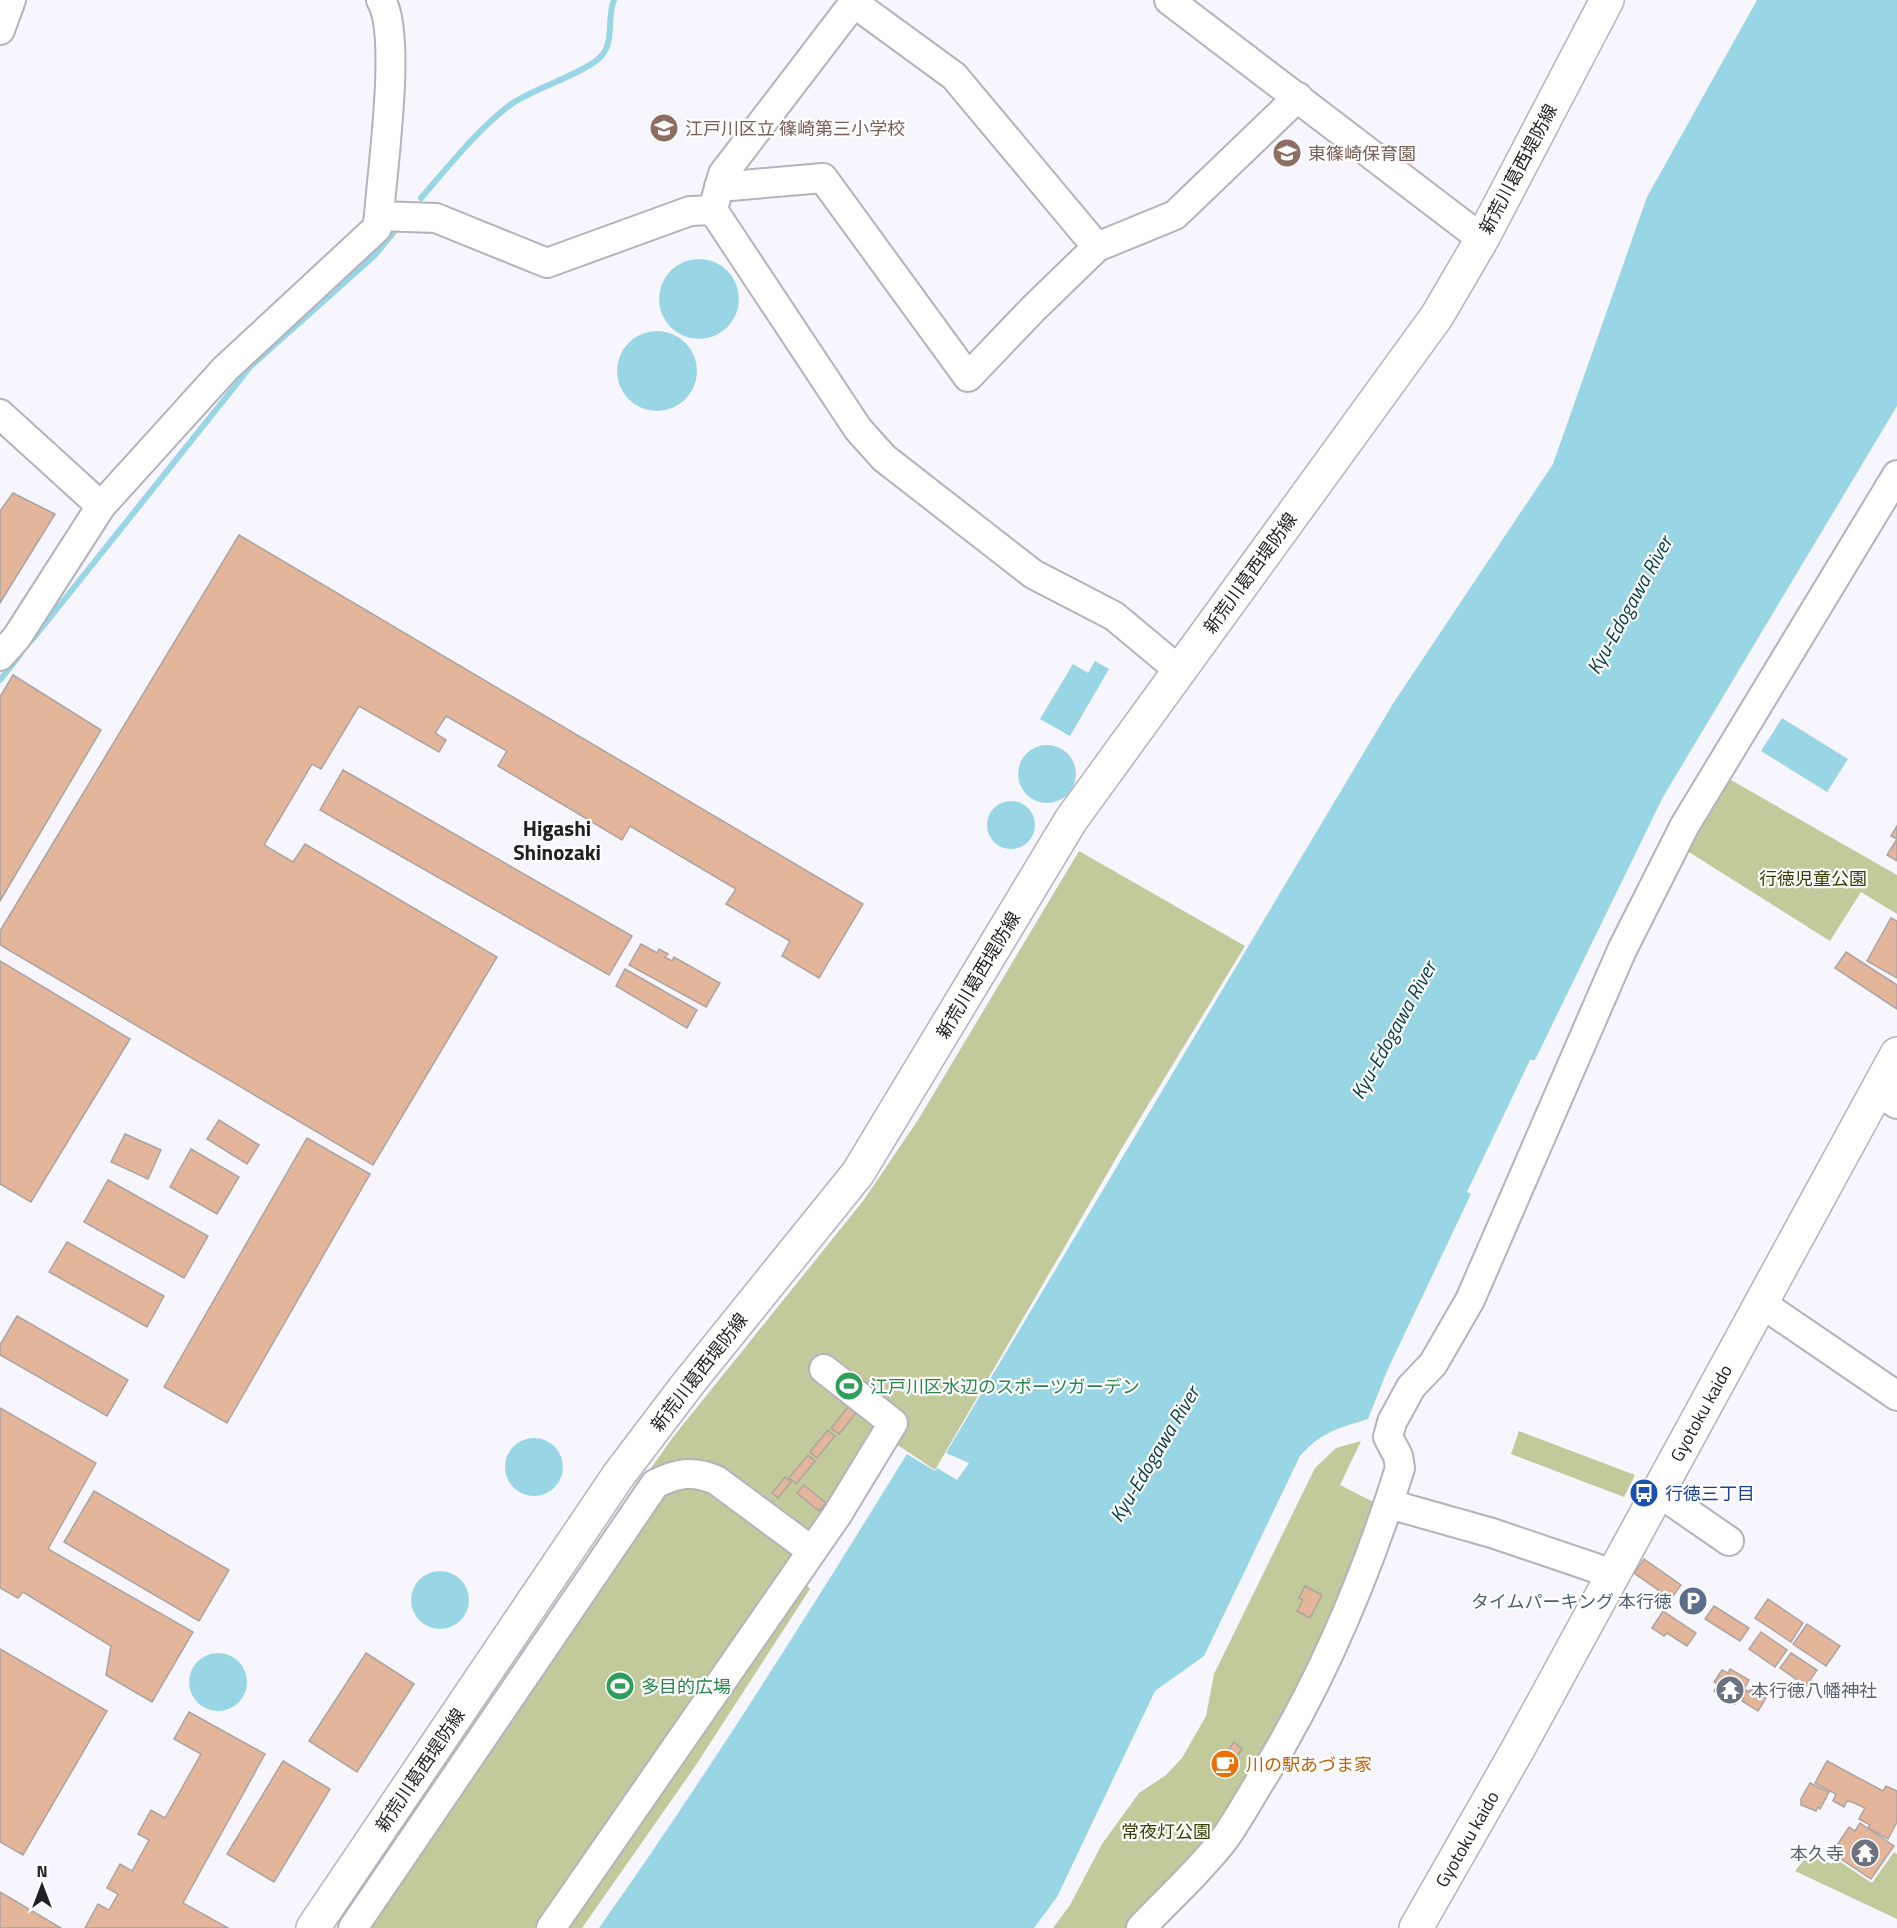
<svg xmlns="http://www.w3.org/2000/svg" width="1897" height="1928" viewBox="0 0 1897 1928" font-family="'Titillium Web','Noto Sans JP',sans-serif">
<rect width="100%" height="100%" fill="#f7f5fe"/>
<g fill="#c2ca9b">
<polygon points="1724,776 1897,875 1897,914 1861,892 1830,941 1681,847"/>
<polygon points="1079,851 1245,946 1125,1143 935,1470 896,1444 803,1581 810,1589 694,1768 582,1928 339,1928 584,1563 673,1437 863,1201 918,1120"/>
<polygon points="1519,1431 1635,1475 1624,1497 1511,1454"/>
<polygon points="1361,1441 1340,1485 1381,1506 1351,1585 1224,1829 1131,1928 1053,1928 1070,1905 1102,1844 1139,1793 1166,1775 1182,1758 1206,1716 1214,1674 1315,1468 1336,1448"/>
<polygon points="1811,1851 1831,1864 1836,1859 1872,1883 1894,1852 1897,1854 1897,1919 1795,1871"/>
</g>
<g fill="#99d6e5">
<path d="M 1757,0 L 1897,0 L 1897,406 L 1663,797 L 1535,1060 L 1530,1060 L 1467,1192 L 1471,1194 L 1387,1371 L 1368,1419 C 1339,1428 1321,1432 1300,1456 L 1204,1656 L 1155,1691 L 1057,1897 L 1034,1928 L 599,1928 C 708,1774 808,1614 907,1454 L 935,1471 L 937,1468 L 957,1480 L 969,1463 L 946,1453 L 1394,702 L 1553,464 L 1647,197 Z"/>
<circle cx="699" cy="299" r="40"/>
<circle cx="657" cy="371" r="40"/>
<polygon points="1095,661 1109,669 1070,736 1040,719 1073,664 1088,673"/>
<polygon points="1782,718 1848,759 1827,792 1761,751"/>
<circle cx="1047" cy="774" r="29"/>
<circle cx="1011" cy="825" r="24"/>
<circle cx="534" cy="1467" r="29"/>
<circle cx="440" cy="1600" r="29"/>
<circle cx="218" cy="1682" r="29"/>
</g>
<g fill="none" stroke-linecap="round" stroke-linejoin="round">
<g stroke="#99d6e5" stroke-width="6">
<path d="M 421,198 C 449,166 476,131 510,105 C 531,89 590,72 603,54 C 614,39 607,16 614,0"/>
<polyline points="32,640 251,366 374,256 393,233"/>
<polyline points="0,680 20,655"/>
</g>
</g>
<g fill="#e3b59a" stroke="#aca49f" stroke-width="1.5">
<polygon points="13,493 55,514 0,603 0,511"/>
<polygon points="239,535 863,904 819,978 782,956 790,941 726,904 736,889 630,826 622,840 498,766 507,751 446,716 435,733 446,740 439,752 359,706 321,769 312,764 264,845 293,862 305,844 497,957 373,1165 0,945 0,931"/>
<polygon points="13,675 101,730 0,901 0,697"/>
<polygon points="343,770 632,936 609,975 320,810"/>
<polygon points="1897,826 1897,861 1887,855 1897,839 1891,836"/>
<polygon points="1891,918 1897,921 1897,978 1867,961"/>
<polygon points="641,944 657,953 659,949 668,954 665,957 672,961 674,957 720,983 706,1007 629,965"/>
<polygon points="1846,952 1897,985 1897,1009 1835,968"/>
<polygon points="0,961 130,1039 31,1202 0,1184"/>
<polygon points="625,969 697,1010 687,1028 616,986"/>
<polygon points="219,1120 259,1145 247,1164 207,1139"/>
<polygon points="125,1134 161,1150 148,1179 111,1162"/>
<polygon points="307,1138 370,1174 227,1423 164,1387"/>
<polygon points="191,1149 239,1177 217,1214 170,1187"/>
<polygon points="108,1180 208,1236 184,1278 84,1222"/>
<polygon points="67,1242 164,1296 147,1327 49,1272"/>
<polygon points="17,1316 128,1380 107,1416 0,1355 0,1345"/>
<polygon points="849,1406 857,1412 839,1434 831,1428"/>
<polygon points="0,1408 96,1463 48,1549 193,1632 152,1702 106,1675 111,1646 23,1592 18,1598 0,1588"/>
<polygon points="828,1430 835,1436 817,1458 810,1452"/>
<polygon points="808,1455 815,1461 796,1484 789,1478"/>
<polygon points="785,1477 791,1482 778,1498 772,1493"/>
<polygon points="804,1485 826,1503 819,1511 797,1493"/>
<polygon points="94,1491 229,1570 199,1621 64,1542"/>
<polygon points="1644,1559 1681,1585 1671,1599 1634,1573"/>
<polygon points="1305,1586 1322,1595 1310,1618 1297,1611 1303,1600 1299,1598"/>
<polygon points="1768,1599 1803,1623 1791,1642 1755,1618"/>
<polygon points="1714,1606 1749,1628 1740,1641 1705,1619"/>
<polygon points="1663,1611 1696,1633 1687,1646 1667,1633 1664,1636 1652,1628"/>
<polygon points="1807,1624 1840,1646 1826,1666 1793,1644"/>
<polygon points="1761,1632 1787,1650 1775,1667 1749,1649"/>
<polygon points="0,1649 107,1711 23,1855 0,1842"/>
<polygon points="366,1653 414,1684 357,1772 309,1741"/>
<polygon points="1791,1653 1817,1670 1806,1686 1780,1668"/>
<polygon points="1730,1669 1749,1680 1744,1689 1749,1692 1751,1689 1766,1698 1758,1711 1742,1701 1744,1698 1740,1696 1735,1704 1714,1691 1718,1684 1714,1682 1722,1670 1728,1673"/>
<polygon points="189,1712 265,1754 183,1903 228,1928 85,1928 98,1904 109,1910 118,1894 107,1888 120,1864 132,1871 149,1840 138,1834 151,1810 165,1818 201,1754 174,1739"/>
<polygon points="1234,1742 1242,1749 1236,1758 1227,1752"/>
<polygon points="1225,1754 1234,1760 1224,1774 1215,1768"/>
<polygon points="283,1761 330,1789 274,1882 227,1854"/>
<polygon points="1827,1761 1883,1791 1886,1786 1897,1791 1897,1822 1888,1839 1868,1828 1870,1825 1859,1819 1865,1808 1852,1802 1847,1801 1844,1807 1833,1801 1836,1794 1815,1783"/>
<polygon points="1810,1783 1829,1792 1820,1809 1818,1807 1816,1811 1801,1805 1801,1799"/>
<polygon points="1860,1823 1894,1846 1871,1879 1838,1857 1843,1849 1837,1845 1849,1827 1855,1831"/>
<polygon points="0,1892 61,1928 0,1928"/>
</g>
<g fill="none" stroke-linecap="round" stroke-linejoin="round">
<g stroke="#b4b2bb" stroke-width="32">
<g id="minor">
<polyline points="1169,0 1482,239"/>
<polyline points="854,3 954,76 1097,247"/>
<polyline points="0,30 11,0"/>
<polyline points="719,187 823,178 968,377 1033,309 1097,247 1175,215 1298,97"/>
<polyline points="715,202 723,174 856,0"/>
<path d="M 379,216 C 382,170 402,35 381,0"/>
<polyline points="0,414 101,506"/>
<polyline points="0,656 17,637 101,506 225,369 377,228 379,216 436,218 547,263 690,211 713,210 858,429 884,458 1033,574 1114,616 1180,671"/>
<polyline points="1875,1091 1897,1104"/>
<polyline points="1761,1303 1897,1396"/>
<polyline points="1658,1492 1729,1541"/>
<polyline points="1389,1504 1492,1533 1613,1574"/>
<path d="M 353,1928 L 655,1484 C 677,1473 693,1470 716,1480 L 812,1551"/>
<polyline points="551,1928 837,1515 893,1423 824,1369"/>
<path d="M 1141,1928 C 1169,1898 1200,1871 1225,1838 C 1238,1820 1249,1799 1261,1780 C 1321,1683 1366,1577 1400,1468 L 1398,1456 L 1388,1437 L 1392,1422 L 1411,1387 L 1433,1364 L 1470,1300 L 1622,950 L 1685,825 L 1897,475"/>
</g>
</g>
<g stroke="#b4b2bb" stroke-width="36">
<g id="major">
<polyline points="313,1928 618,1476 687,1385 858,1173 1071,820 1437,316 1482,239 1607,0"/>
<polyline points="1416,1928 1518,1749 1897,1054"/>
</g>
</g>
<use href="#minor" stroke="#fff" stroke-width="28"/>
<use href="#major" stroke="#fff" stroke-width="33"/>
</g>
<defs>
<g id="school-disc" transform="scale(1.5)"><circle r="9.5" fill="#8d6e63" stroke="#fff"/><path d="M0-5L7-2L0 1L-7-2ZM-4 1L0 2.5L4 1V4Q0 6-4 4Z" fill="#fff"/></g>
<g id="stadium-disc" transform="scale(1.5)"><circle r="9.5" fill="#2e9e5b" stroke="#fff"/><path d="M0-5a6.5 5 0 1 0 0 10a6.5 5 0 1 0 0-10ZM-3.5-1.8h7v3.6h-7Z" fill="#fff"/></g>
<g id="bus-disc" transform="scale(1.5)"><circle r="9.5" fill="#1a4fb4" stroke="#fff"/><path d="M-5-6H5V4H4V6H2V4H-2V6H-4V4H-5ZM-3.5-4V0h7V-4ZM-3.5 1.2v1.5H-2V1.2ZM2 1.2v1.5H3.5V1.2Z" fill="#fff"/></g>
<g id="parking-disc" transform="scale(1.5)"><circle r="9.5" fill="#5c6f8a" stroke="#fff"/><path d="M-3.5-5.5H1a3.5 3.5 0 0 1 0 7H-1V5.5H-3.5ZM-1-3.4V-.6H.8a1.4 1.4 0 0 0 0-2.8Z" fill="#fff"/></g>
<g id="temple-disc" transform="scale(1.5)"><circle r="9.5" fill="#6b7280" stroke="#fff"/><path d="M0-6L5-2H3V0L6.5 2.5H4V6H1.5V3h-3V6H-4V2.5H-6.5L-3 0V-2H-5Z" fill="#fff"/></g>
<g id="cafe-disc" transform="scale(1.5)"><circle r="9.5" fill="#e8710a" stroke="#fff"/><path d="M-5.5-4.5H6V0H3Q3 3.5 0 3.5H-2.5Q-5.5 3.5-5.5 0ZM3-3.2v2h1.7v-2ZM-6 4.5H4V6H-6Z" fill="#fff"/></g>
</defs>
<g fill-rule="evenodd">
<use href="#school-disc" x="664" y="128"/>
<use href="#school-disc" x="1287" y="153"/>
<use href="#stadium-disc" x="849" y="1386"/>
<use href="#bus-disc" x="1644" y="1493"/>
<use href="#parking-disc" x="1693" y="1601"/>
<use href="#stadium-disc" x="620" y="1686"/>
<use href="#temple-disc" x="1730" y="1690"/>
<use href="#cafe-disc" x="1225" y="1764"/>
<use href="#temple-disc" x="1865" y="1853"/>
</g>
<g text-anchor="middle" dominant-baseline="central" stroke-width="4.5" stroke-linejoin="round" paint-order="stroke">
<g font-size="18" fill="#785e54" stroke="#fff" text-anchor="start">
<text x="685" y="128">江戸川区立 篠崎第三小学校</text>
<text x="1308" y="153">東篠崎保育園</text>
</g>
<g font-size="18" fill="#212124" stroke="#fff">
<text transform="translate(1518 169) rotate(-62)">新荒川葛西堤防線</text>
<text transform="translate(1250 573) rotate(-54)">新荒川葛西堤防線</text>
<text transform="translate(978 975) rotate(-59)">新荒川葛西堤防線</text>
<text transform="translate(699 1372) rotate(-52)">新荒川葛西堤防線</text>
<text transform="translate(1701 1413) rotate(-61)">Gyotoku kaido</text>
<text transform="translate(420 1770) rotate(-56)">新荒川葛西堤防線</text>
<text transform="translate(1467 1839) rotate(-60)">Gyotoku kaido</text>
</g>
<g font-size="18" fill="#383e04" stroke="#fff">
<text x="1813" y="878">行徳児童公園</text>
<text x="1166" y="1831">常夜灯公園</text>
</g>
<g font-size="18" fill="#27864d" stroke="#fff" text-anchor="start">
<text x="870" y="1386">江戸川区水辺のスポーツガーデン</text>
<text x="641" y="1686">多目的広場</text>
</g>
<g font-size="18" fill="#164399" stroke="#fff" text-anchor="start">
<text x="1665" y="1493">行徳三丁目</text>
</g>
<g font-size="18" fill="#4e5e75" stroke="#fff" text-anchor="end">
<text x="1672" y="1601">タイムパーキング 本行徳</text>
</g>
<g font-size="18" fill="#5b616d" stroke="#fff" text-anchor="start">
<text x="1751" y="1690">本行徳八幡神社</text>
<text x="1844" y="1853" text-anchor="end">本久寺</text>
</g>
<g font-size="18" fill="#c56008" stroke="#fff" text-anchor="start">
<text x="1246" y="1764">川の駅あづま家</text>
</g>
<g font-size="20" font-style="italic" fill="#003a45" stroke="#fff">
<text transform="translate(1629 605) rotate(-61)">Kyu-Edogawa River</text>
<text transform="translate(1393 1030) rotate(-61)">Kyu-Edogawa River</text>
<text transform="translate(1154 1454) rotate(-59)">Kyu-Edogawa River</text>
</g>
<g font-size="21" font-weight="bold" fill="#212124" stroke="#fff">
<text x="557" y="828">Higashi<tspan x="557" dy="24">Shinozaki</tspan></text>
</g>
</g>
<g transform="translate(42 1886)" stroke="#ffffff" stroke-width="4.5" paint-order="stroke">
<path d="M0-4.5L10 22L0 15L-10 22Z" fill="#212124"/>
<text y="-9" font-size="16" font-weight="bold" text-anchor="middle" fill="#212124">N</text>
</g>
</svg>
